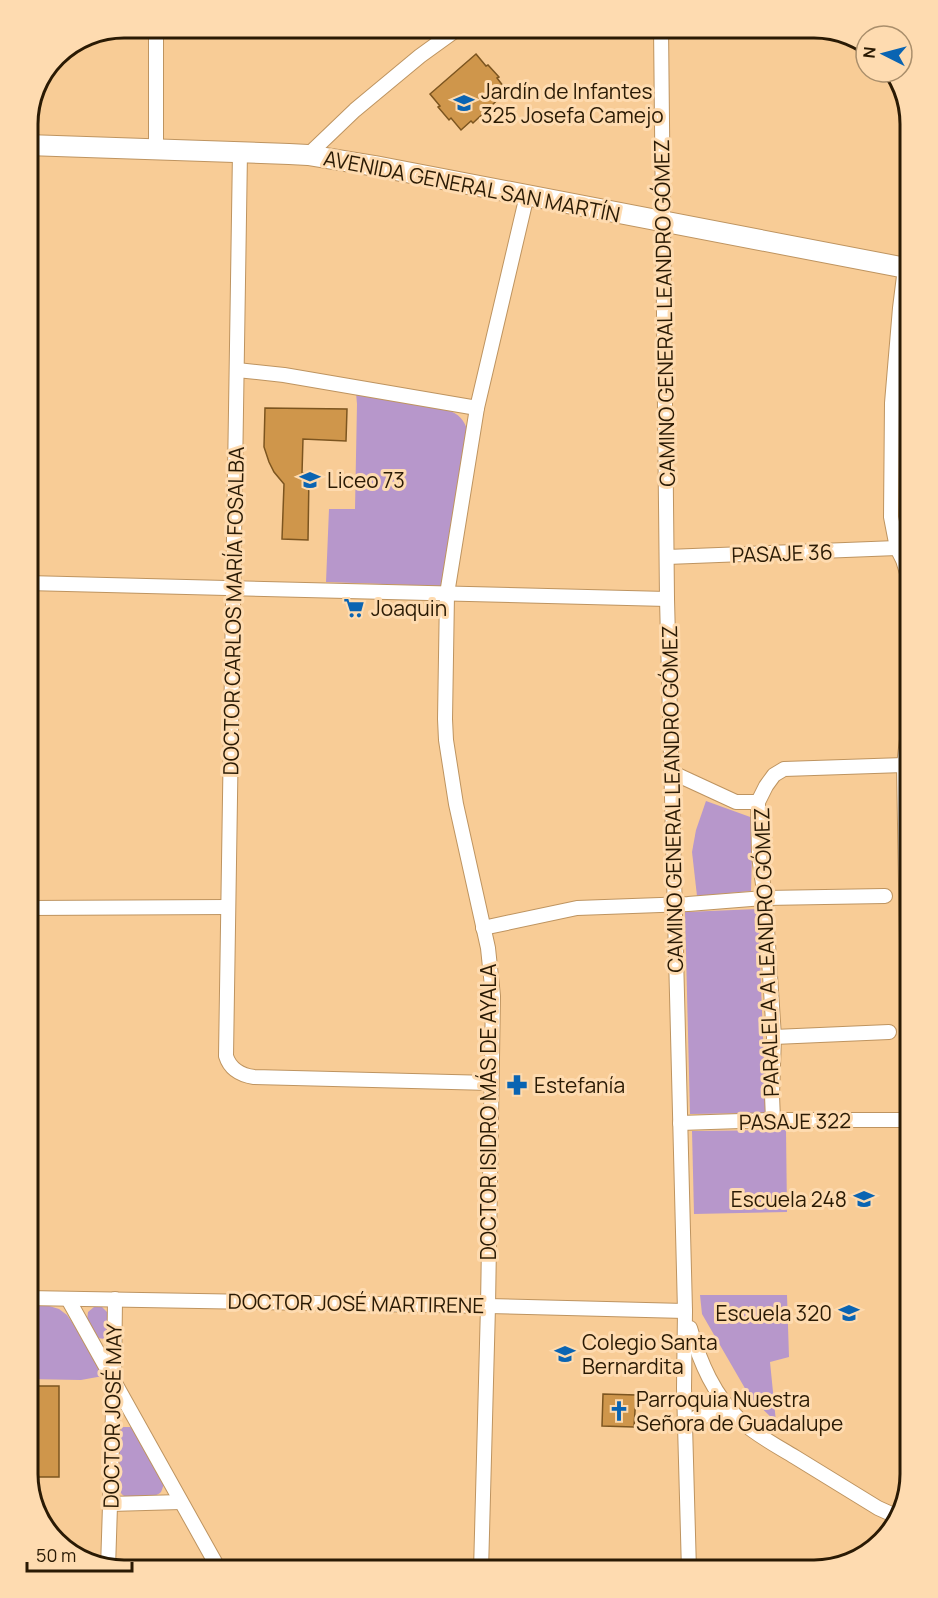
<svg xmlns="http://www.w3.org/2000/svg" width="938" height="1598" viewBox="0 0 938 1598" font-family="Manrope,sans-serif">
<rect width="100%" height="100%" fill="#f8cc96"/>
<g fill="#b797cb">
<polygon points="904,315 911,323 911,358 900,359"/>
<path d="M 356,393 L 447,410 C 459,414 464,419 468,432 L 443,583 L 440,586 L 326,582 L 329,509 L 355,509 L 357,404 Z"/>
<polygon points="706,801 753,818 751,891 697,896 692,852 696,830"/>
<polygon points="758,909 766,1113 690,1114 685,912"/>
<polygon points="786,1130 787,1212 694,1214 692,1131"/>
<polygon points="700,1295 787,1295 789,1357 770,1362 776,1422 750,1397 702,1314"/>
<polygon points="27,1305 46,1305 59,1309 67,1315 74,1325 103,1376 81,1380 27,1379"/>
<polygon points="94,1307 102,1307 108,1313 108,1335 105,1339 97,1338 87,1321 88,1312"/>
<path d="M 123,1427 L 130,1427 L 133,1428 L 164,1482 C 163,1486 163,1488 161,1492 C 156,1498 133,1499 126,1497 C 122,1495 121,1493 119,1490 L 120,1431 Z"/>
</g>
<g fill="#cf964b" stroke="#7c5520" stroke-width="1.5">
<polygon points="476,54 486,66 488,65 499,77 497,78 507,91 473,123 471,121 461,130 451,118 449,120 438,107 440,106 430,94"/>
<polygon points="265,408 347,409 346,441 303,439 302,473 309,474 308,540 282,539 284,484 274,472 269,462 264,447"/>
<polygon points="27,1386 59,1386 59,1477 36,1477 36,1420 27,1420"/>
<polygon points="603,1394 636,1395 634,1427 602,1426"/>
</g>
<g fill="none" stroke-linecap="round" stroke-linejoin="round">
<g stroke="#be9460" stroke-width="16">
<g id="minor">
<polyline points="661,27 667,599 685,1311 684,1388 689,1571"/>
<polyline points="156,150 156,27"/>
<path d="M 240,152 L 226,1056 C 230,1069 240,1075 254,1077 L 491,1083"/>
<polyline points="308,155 355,110 420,56 456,30 458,27"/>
<polyline points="905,268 900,308 892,403 891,517 897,548 903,560 907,573 909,723 904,765 910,1120"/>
<polyline points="237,370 284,375 477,408"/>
<polyline points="667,557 897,548"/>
<path d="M 27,583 C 241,587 454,594 667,599"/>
<polyline points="671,772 736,802 758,802"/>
<polyline points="27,908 228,907"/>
<polyline points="483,928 577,908 688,904 765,898 885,896"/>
<polyline points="774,1037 889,1032"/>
<polyline points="773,1120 772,1095 774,1037 765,898 759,856 758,802 766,786 774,775 784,769 904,765"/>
<polyline points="680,1123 773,1120 911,1120"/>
<polyline points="27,1298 488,1306 685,1311"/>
<polyline points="68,1299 220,1571"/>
<path d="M 690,1328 C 700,1362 714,1396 741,1421 C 756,1435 777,1446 795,1457 C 823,1474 850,1491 878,1508 L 898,1517"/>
<polyline points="685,1425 697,1417 732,1411"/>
<polyline points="110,1504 181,1502"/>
<polyline points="108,1568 114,1381 115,1299"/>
<polyline points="481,1571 488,1306 493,996 488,948 456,804 446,740 445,719 447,594 477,408 527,195"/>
</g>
</g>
<g stroke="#be9460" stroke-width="22">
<polyline id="secondary" points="27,145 289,154 308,155 375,166 911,269"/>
</g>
<use href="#minor" stroke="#fff" stroke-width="14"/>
<use href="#secondary" stroke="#fff" stroke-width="20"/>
</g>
<defs>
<g id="school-bare" transform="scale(1.62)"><path d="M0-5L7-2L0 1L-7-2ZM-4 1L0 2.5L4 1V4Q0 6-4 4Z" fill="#0a64b2" stroke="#fedbb0" stroke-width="2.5" paint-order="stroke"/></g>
<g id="supermarket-bare" transform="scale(1.62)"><path d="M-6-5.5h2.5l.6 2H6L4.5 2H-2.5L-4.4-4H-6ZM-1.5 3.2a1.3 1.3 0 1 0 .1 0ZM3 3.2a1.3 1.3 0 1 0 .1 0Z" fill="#0a64b2" stroke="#fedbb0" stroke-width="2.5" paint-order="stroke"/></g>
<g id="pharmacy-bare" transform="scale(1.62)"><path d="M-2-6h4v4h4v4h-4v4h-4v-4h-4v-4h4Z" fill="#0a64b2" stroke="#fedbb0" stroke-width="2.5" paint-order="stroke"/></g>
<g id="church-bare" transform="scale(1.62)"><path d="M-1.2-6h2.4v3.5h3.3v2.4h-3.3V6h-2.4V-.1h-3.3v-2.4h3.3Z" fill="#0a64b2" stroke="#fedbb0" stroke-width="2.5" paint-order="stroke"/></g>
</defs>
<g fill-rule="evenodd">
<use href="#school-bare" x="464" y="103"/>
<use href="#school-bare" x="310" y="480"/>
<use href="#supermarket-bare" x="354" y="608"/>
<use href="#pharmacy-bare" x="517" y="1085"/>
<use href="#school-bare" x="864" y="1199"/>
<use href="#school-bare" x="849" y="1313"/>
<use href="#school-bare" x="565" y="1354"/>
<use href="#church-bare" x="619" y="1411"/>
</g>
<g text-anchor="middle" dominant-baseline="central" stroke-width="6" stroke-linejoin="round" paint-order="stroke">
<g font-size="21" fill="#2a1a04" stroke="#fedbb0" text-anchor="start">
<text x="481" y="91">Jardín de Infantes<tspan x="481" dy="24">325 Josefa Camejo</tspan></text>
<text x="327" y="480">Liceo 73</text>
<text x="371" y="608">Joaquin</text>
<text x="534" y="1085">Estefanía</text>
<text x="847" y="1199" text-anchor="end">Escuela 248</text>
<text x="832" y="1313" text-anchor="end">Escuela 320</text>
<text x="582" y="1342">Colegio Santa<tspan x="582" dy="24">Bernardita</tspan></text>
<text x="636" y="1399">Parroquia Nuestra<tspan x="636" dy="24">Señora de Guadalupe</tspan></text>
</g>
<g font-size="21" fill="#2a1a04" stroke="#fedbb0">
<text transform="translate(472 186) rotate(11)">AVENIDA GENERAL SAN MARTÍN</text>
<text transform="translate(664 313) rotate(-91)">CAMINO GENERAL LEANDRO GÓMEZ</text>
<text transform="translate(782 553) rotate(-2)">PASAJE 36</text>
<text transform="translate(233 611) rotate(-89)">DOCTOR CARLOS MARÍA FOSALBA</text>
<text transform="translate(672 799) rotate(-91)">CAMINO GENERAL LEANDRO GÓMEZ</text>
<text transform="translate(766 952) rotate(-92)">PARALELA A LEANDRO GÓMEZ</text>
<text transform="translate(488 1112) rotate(-90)">DOCTOR ISIDRO MÁS DE AYALA</text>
<text transform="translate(795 1121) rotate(-1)">PASAJE 322</text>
<text transform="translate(356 1303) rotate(1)">DOCTOR JOSÉ MARTIRENE</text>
<text transform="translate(112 1416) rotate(-89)">DOCTOR JOSÉ MAY</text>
</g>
</g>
<path d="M0 0H938V1598H0ZM124 38H814A86 86 0 0 1 900 124V1474A86 86 0 0 1 814 1560H124A86 86 0 0 1 38 1474V124A86 86 0 0 1 124 38Z" fill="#fedbb0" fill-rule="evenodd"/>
<path fill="none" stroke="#2a1a04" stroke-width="3" d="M124 38H814A86 86 0 0 1 900 124V1474A86 86 0 0 1 814 1560H124A86 86 0 0 1 38 1474V124A86 86 0 0 1 124 38Z"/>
<g transform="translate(884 54) rotate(276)"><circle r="28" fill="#fedbb0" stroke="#a98e6b" stroke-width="1.5"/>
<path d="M0-4.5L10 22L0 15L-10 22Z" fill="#0a64b2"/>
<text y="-9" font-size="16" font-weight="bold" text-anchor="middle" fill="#2a1a04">N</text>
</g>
<path d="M27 1562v9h105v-9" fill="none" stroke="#2a1a04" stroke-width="3"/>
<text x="36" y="1562" font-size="18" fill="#2a1a04" stroke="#fedbb0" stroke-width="4.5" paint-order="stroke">50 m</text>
</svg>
